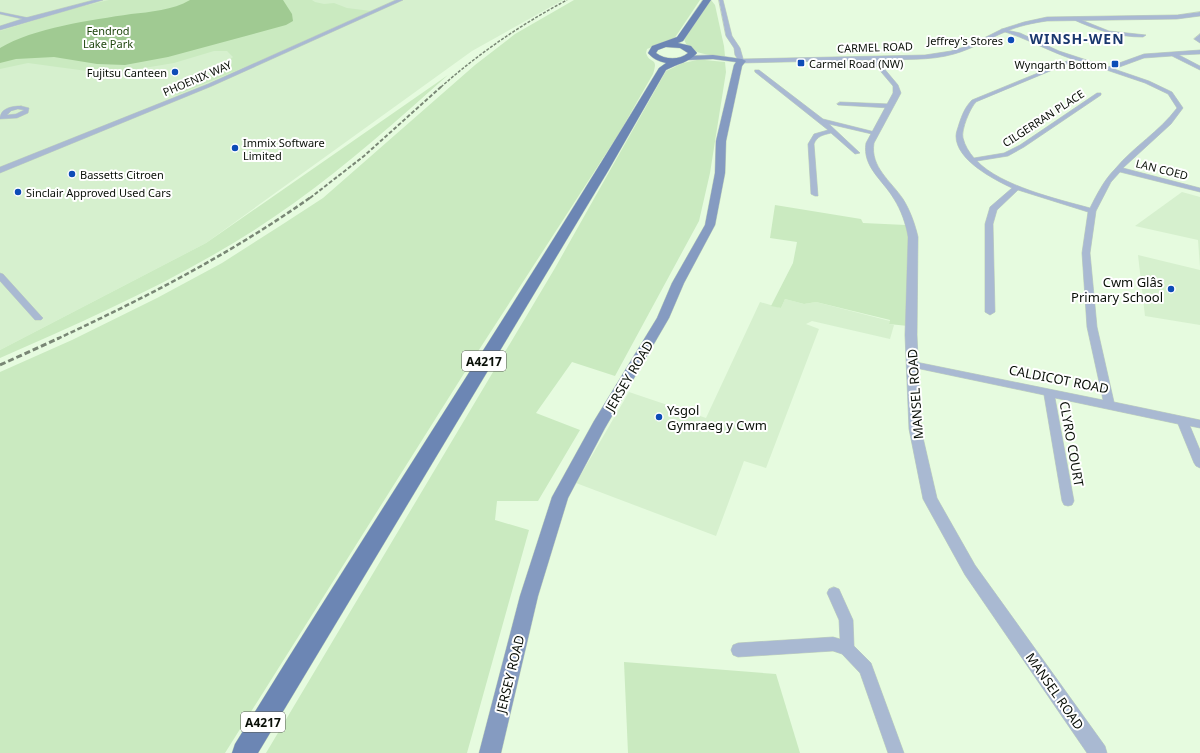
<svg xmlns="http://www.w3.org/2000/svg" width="1200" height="753" viewBox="0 0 1200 753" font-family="'Noto Sans',sans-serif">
<rect width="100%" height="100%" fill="#e6fbdf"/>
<g fill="#d6f0ce">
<polygon points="0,0 190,0 0,48"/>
<polygon points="283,0 563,0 472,51 206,243 0,350 0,63"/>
<polygon points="1182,192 1200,197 1200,267 1198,240 1135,226"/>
<polygon points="1138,255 1200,270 1200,325 1145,316"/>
<polygon points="785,299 804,304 816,302 890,321 889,324 894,325 890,339 812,321 806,324 819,329 766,468 744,461 716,536 576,483 629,392 706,418 760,302 781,308"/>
</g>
<g fill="#caeac0">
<polygon points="109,0 312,0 315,2 324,4 334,3 347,8 371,11 262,60 177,95 167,92 231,67 232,62 229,60 233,57 227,51 214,51 174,63 120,72 87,71 28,63 0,69 0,31 75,8"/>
<path d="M 574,0 L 700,0 L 674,39 L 647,49 L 646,53 C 650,65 659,56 653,74 L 618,135 L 475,356 L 225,753 L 0,753 L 0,372 L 72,340 L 157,298 L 222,263 L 283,224 L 323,198 L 475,65 L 515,34 Z"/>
<path d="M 711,0 L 715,5 L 724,46 L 725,56 C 712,56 686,54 684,38 Z"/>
<polygon points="697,60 705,60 725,62 726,72 710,173 699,221 615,376 572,362 536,413 580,430 538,501 497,501 495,520 529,530 467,753 266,753 555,268 666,71 683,63"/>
<path d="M 448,75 C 398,120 348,164 294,203 C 204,268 101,314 0,358 L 0,350 L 206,243 Z"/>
<polygon points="775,205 861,219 863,223 906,225 911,242 908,326 889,324 890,320 816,302 804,304 785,299 781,308 771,306 793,263 797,242 770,238"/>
<polygon points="624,662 776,674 800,753 628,753"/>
</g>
<path fill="#a0ca92" d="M 190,0 L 283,0 L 292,14 L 293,21 L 286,25 L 168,57 L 125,65 L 97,64 L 54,57 L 16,59 L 0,63 L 0,48 C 33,28 92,20 131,14 C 150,12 173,10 190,0 Z"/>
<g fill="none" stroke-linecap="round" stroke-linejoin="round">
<g stroke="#c3d5bc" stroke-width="1">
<g id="minor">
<polygon points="719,0 723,0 732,36 740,48 744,62 739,61 735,55 734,48 726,36"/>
<polygon points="0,12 29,18 29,19 27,20 0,14"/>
<path d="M 1074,17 L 1109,31 L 1146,35 L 1143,37 C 1117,37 1096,30 1072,19 Z"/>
<path d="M 1002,29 L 1020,33 L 1059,51 L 1108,67 L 1144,54 L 1200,50 L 1200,54 L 1179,55 L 1200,66 L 1200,70 L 1172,56 L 1144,58 L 1114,69 L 1149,81 L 1172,92 L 1183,108 L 1171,124 L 1123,168 L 1200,188 L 1200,192 L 1120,172 L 1111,182 L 1096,211 L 1090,253 L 1097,327 L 1114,402 L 1200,420 L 1200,428 L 1190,426 L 1200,450 L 1200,468 L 1196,466 L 1194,463 L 1178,424 L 1055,398 L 1074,501 L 1072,505 L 1068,506 L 1064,505 L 1062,501 L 1044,395 L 911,367 L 906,364 L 911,361 L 1103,400 L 1087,327 L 1082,253 L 1088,212 L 1018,190 L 997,210 L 993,224 L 995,312 L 990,315 L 985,312 L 985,224 L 990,207 L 1012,188 C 993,179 956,160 956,136 C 956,132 958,128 959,124 C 962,115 965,107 972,100 L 1072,59 C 1048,51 1026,38 1002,31 ZM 1077,60 L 1145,83 L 1168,94 L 1177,108 C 1159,132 1134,146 1115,169 C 1104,180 1097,194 1090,208 C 1057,199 1001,186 977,161 L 1008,156 L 1024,147 L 1101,95 L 1101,93 L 1097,93 L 1020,145 L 1004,153 L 974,158 C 969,152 965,146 963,138 C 961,130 970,108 976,102 Z"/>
<polygon points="1200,34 1200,43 1194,39"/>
<path d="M 755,70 L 759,70 L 823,119 L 879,133 L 876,135 L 829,124 L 860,153 L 855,154 L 831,133 C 823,135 817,136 814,144 L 818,196 L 815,196 L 811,194 L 808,144 L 814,134 L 828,130 L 755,72 Z"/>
<polygon points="840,102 890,104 893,106 890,108 838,105 837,104"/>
<path d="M 21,106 L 29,108 L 28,113 L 17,118 L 0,119 C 0,108 12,106 21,106 ZM 18,109 L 24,110 L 16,114 L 7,115 L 11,111 Z"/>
<polygon points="0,273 3,274 41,316 43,318 41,320 35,320 0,281"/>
<polygon points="834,587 839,589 853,620 854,646 871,663 904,753 888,753 860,673 842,654 833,651 738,657 733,655 731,650 733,645 738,643 833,637 840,639 839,620 827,593 829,589"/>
</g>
</g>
<g stroke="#c3d5bc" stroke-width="1">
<g id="tertiary">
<polygon points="94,0 103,0 0,30 0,26 25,18"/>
<polygon points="396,0 403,0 212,86 0,173 0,167 208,84"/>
<path d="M 1200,12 L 1200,16 L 1177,19 L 1047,21 C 1033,23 1018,26 1005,32 C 988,39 972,49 954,54 C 930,61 902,59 877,60 L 898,85 L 901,93 L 874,143 C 870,167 891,181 903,199 C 910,210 915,224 918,237 L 917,335 L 921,429 L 937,498 L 975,565 L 1105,746 L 1107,753 L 1087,753 L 965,575 L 923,499 L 909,429 L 905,335 L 908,237 C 906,224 901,210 894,199 C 883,180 862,167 866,143 L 893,93 L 893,86 L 871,60 L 742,63 L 739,61 L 742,59 L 925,55 L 951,51 L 970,45 L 1002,29 L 1024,22 L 1047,17 L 1177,15 Z"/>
</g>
</g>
<g stroke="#c3d5bc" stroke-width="1">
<polygon id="secondary" points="713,55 742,59 746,61 742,66 726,141 725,173 715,225 684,283 669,318 605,428 568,498 538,596 501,753 479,753 520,596 552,497 594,421 657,318 672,283 705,225 715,173 716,141 734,65 736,62 713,59 688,60 684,58 688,56"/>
</g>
<g stroke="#c3d5bc" stroke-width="1">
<path id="primary" d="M 703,0 L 711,0 L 683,41 L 678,43 L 691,46 L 697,53 C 690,62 677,64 666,70 L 608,171 L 258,753 L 232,753 L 235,744 C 374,518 521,296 659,68 L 666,63 C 658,61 653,59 648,53 L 652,46 L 677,37 ZM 666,47 L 680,48 L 688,53 C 680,60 665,60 656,53 L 658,50 Z"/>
</g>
<use href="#minor" fill="#a9b9d2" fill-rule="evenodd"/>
<use href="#tertiary" fill="#a9b9d2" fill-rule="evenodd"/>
<use href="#secondary" fill="#859bc1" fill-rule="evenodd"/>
<use href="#primary" fill="#6c86b4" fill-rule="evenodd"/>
<path stroke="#798775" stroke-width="1.5" stroke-dasharray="3 1.5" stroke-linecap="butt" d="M 441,87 C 479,53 522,24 567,0"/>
<polyline stroke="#798775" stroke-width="2" stroke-dasharray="4 2" stroke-linecap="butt" points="310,198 364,156 442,86"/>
<path stroke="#798775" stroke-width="2.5" stroke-dasharray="5 2.5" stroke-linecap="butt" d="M 57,339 C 145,298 232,253 311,197"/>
<polyline stroke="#798775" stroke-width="3" stroke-dasharray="6 3" stroke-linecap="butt" points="0,365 59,338"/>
</g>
<g fill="#0d4cb7" stroke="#fff" stroke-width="1.5">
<circle cx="1011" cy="40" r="4"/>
<rect x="797" y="59" width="8" height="8" rx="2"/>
<rect x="1111" y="60" width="8" height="8" rx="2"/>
<circle cx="175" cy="72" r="4"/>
<circle cx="235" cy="148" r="4"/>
<circle cx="72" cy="174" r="4"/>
<circle cx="18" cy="192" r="4"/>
<circle cx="1171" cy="289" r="4"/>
<circle cx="659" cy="417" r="4"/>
</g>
<g text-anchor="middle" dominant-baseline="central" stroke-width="4" stroke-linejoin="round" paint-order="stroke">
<g font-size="11" fill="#20470f" stroke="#fff">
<text x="108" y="30">Fendrod<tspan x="108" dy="13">Lake Park</tspan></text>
</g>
<g font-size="11" fill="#090f07" stroke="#fff" text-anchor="start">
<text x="1003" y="40" text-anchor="end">Jeffrey's Stores</text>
<text x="809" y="63">Carmel Road (NW)</text>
<text x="1107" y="64" text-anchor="end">Wyngarth Bottom</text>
<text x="167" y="72" text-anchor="end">Fujitsu Canteen</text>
<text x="243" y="142">Immix Software<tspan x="243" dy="13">Limited</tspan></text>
<text x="80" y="174">Bassetts Citroen</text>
<text x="26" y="192">Sinclair Approved Used Cars</text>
</g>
<g font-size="11" fill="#090f07" stroke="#fff">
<text transform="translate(875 47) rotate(-2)">CARMEL ROAD</text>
<text transform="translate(197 78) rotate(-23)">PHOENIX WAY</text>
<text transform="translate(1043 118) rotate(-33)">CILGERRAN PLACE</text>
<text transform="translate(1162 169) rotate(14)">LAN COED</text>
</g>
<g fill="#fff" stroke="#535751" stroke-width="1">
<rect x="462" y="351" width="44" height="20" rx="3"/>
<rect x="241" y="712" width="44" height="20" rx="3"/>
</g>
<g font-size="12" font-weight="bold" fill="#090f07">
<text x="484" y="361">A4217</text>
<text x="263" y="722">A4217</text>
</g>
<g font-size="13" fill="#090f07" stroke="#fff" text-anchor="end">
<text x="1163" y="282">Cwm Glâs<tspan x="1163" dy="15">Primary School</tspan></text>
<text x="667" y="410" text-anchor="start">Ysgol<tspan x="667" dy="15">Gymraeg y Cwm</tspan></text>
</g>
<g font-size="13" fill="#090f07" stroke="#fff">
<text transform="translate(629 376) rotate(-59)">JERSEY ROAD</text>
<text transform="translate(1059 379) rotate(11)">CALDICOT ROAD</text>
<text transform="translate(915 394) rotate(-94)">MANSEL ROAD</text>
<text transform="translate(1072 444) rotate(80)">CLYRO COURT</text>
<text transform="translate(510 674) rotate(-76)">JERSEY ROAD</text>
<text transform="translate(1055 691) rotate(55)">MANSEL ROAD</text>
</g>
<g font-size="14" font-weight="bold" letter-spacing="1" fill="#1a386e" stroke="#fff">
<text x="1077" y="38">WINSH-WEN</text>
</g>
</g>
</svg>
